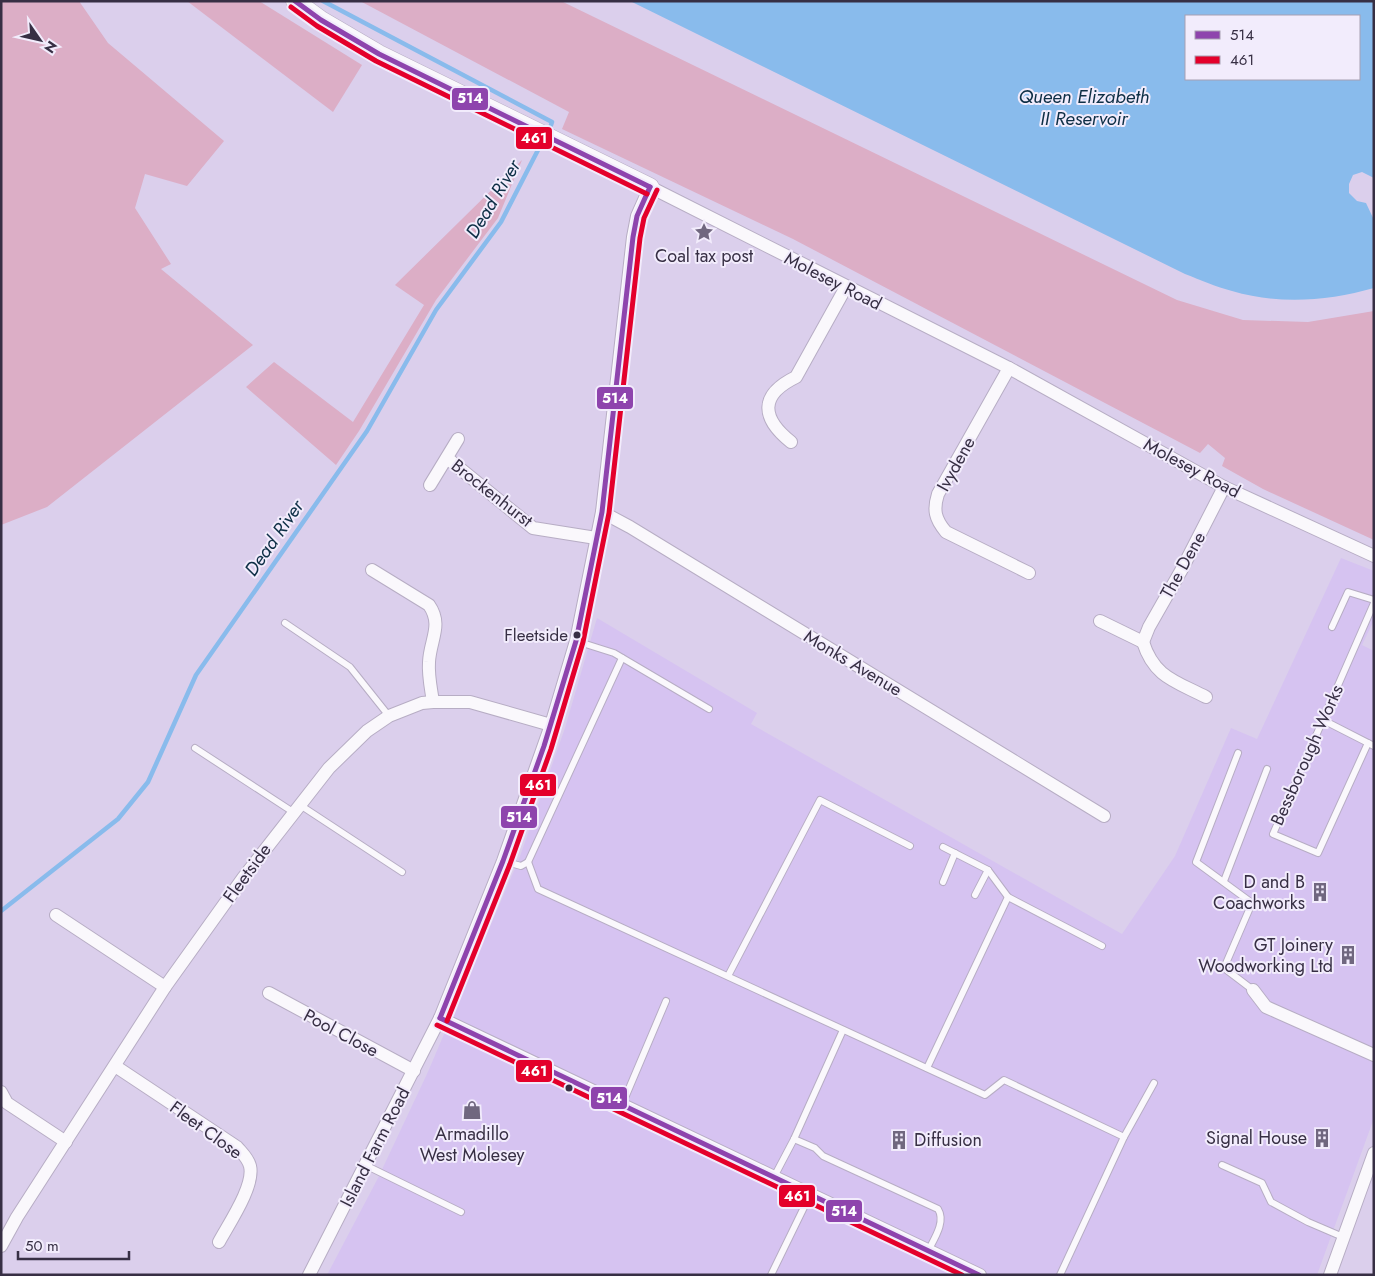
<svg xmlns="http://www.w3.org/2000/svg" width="1375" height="1276" viewBox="0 0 1375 1276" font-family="Jost,sans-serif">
<rect width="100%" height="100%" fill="#dbcfec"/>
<polygon fill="#d6c3f1" points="1341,558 1374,571 1374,620 1362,645 1374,651 1374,1118 1317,1275 327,1275 378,1178 427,1074 519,859 565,728 597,618 757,713 751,724 1122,934 1175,856 1231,728 1257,739"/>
<g fill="#dcaec6">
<polygon points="1,1 79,1 108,43 224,141 187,186 145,174 135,208 171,264 161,269 253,345 47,507 1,525"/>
<polygon points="187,1 259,1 362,65 333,112"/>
<polygon points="360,1 561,1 1177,300 1243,320 1308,322 1374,311 1374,540 1263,489 1222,466 1225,458 1208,444 1200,453 793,239 562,129 569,112"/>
<polygon points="522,160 498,218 436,300 359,431 336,465 246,387 274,362 353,422 424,305 395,285"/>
</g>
<path fill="#89bbec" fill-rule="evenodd" d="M 630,1 L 1374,1 L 1374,178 L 1362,172 L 1353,175 L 1349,184 L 1349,193 L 1357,201 L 1366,203 L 1374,220 L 1374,288 C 1328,301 1279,305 1232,291 C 1216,287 1201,280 1185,274 ZM 1186,16 L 1359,16 L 1359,79 L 1186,79 Z"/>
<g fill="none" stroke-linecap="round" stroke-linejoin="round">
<g stroke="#89bbec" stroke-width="4.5">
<polyline points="323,1 552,122 551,125"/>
<polyline points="1,911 118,819 148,782 196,675 367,431 436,310 501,222 538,150"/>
</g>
<g stroke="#b7adc4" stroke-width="8">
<g id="lane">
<polyline points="285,623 350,667 389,716"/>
<polyline points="1332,627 1348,592 1374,600"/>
<polyline points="576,641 614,653 709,709"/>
<polyline points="1323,720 1374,746"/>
<polyline points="1368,743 1318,853 1273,834 1374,603"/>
<polyline points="195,748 293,812"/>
<polyline points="1238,753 1196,862 1252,903 1224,968 1253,990"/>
<polyline points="300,805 402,872"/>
<polyline points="943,847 988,870 1008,897"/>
<polyline points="503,861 521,866 528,862 622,658"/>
<polyline points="528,862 538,889 985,1095 1004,1080 1124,1137"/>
<polyline points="1224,881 1267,769"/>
<polyline points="943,882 955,853"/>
<polyline points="975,895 988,870"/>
<polyline points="728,976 820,800 910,846"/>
<polyline points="927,1068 1008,897 1102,946"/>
<polyline points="557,1075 555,1077 559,1083 622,1111"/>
<polyline points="622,1105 666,1001"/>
<path d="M 794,1139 L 815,1148 L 823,1156 L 938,1209 C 946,1222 934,1239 928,1251"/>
<polyline points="365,1165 461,1212"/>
<polyline points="1222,1165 1262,1183 1271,1202 1308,1222 1343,1237"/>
<polyline points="774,1177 794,1139 843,1030"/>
<polyline points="771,1275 810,1195"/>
<polyline points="1060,1275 1124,1137 1154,1083"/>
</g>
</g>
<g stroke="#b7adc4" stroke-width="14">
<g id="street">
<path d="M 1009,368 L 938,494 C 933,510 935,519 946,532 L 1029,573"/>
<path d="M 791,442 C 761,418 759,395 796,377 L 846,287"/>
<polyline points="447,458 533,528 596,538"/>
<polyline points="430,485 458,439"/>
<polyline points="602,512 630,527 1104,816"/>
<path d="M 372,570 L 429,605 C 443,625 430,640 429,662 C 428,676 431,688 433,702"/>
<polyline points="1100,621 1143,642 1149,627 1182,569 1224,487"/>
<path d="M 1143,642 C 1154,677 1175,681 1206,697"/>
<polyline points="56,915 165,987"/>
<polyline points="1253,990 1266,1007 1374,1055"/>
<polyline points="269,993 414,1071"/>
<polyline points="440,1018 980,1275"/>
<path d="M 115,1066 L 237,1147 C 242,1153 248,1158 250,1166 C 255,1186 228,1225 219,1242"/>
<polyline points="1,1092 7,1103 66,1142"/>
<polyline points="1,1246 17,1217 165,987 243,878 329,768 367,731 389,716 422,703 433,702 470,702 551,725"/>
<polyline points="309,1275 440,1018 503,861 551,725 576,641 602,512 633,237 637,216 650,187 1009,368 1224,487 1374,556"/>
<polyline points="1330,1275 1374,1153"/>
</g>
</g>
<g stroke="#b7adc4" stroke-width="19">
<polyline id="secondary" points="295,1 321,20 379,54 650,187"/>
</g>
<use href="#lane" stroke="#faf8fc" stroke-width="6"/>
<use href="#street" stroke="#faf8fc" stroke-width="12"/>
<use href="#secondary" stroke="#faf8fc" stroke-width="18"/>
<g stroke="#f2ecfc" stroke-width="9">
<g id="bus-1">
<polyline points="295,1 321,20 379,54 650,187"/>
<polyline points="440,1018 503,861 544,746 576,641 602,512 633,237 637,216 650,187"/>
<polyline points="440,1018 979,1275"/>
</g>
</g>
<g stroke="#f2ecfc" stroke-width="9">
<g id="bus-2">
<polyline points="291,7 317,26 376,61 647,194"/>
<polyline points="447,1021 510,864 551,749 583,642 609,513 640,238 644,218 657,190"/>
<polyline points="437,1025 962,1275"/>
</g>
</g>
<use href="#bus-1" stroke="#8e44ad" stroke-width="5"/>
<use href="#bus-2" stroke="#e4002b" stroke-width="5"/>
</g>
<defs>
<g id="sight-bare" transform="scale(1.5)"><path d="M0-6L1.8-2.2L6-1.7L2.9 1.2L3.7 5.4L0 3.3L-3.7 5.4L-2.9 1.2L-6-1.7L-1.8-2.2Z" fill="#70677f" stroke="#f2ecfc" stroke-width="2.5" paint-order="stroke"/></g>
<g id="building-bare" transform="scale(1.5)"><path d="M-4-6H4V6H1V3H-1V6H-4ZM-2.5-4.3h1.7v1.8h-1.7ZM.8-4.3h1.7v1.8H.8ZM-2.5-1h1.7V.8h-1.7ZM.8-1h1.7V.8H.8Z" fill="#70677f" stroke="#f2ecfc" stroke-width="2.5" paint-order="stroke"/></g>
<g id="shop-bare" transform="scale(1.5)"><path d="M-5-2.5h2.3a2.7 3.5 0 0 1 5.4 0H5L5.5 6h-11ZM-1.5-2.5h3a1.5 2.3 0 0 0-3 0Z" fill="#70677f" stroke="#f2ecfc" stroke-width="2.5" paint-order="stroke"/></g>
</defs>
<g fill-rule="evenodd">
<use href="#sight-bare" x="704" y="232"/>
<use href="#building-bare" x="1320" y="892"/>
<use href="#building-bare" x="1348" y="955"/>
<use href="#shop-bare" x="472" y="1110"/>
<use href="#building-bare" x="1322" y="1138"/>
<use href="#building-bare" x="899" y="1140"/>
</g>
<g fill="#372f44" stroke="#f2ecfc" stroke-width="2">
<circle cx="577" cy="635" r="4.5"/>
<circle cx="569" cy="1088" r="4.5"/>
</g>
<g text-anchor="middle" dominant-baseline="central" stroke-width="4" stroke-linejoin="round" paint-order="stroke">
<g font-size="17" fill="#372f44" stroke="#f2ecfc" text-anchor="end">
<text x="568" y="635">Fleetside</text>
</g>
<g font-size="18" fill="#372f44" stroke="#f2ecfc" text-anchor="end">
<text x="704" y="256" text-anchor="middle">Coal tax post</text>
<text x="1305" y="882">D and B<tspan x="1305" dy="21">Coachworks</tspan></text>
<text x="1333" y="945">GT Joinery<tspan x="1333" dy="21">Woodworking Ltd</tspan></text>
<text x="472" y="1134" text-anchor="middle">Armadillo<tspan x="472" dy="21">West Molesey</tspan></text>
<text x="1307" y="1138">Signal House</text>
<text x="914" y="1140" text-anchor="start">Diffusion</text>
</g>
<g font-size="18" fill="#372f44" stroke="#f2ecfc">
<text transform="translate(833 281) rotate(27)">Molesey Road</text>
<text transform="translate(956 464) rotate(-61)">Ivydene</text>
<text transform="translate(1192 468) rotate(28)">Molesey Road</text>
<text transform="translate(492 493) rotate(38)">Brockenhurst</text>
<text transform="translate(1183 565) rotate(-61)">The Dene</text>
<text transform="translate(853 663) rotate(31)">Monks Avenue</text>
<text transform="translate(1307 755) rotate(-66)">Bessborough Works</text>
<text transform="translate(247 873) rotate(-54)">Fleetside</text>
<text transform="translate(341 1033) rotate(28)">Pool Close</text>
<text transform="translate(206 1130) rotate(36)">Fleet Close</text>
<text transform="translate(375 1147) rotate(-63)">Island Farm Road</text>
</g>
<g font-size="19" font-style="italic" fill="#0e2f46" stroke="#f2ecfc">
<text x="1084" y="96">Queen Elizabeth<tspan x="1084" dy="22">II Reservoir</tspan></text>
<text transform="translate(493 199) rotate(-59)">Dead River</text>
<text transform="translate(274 538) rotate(-55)">Dead River</text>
</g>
</g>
<g stroke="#f2ecfc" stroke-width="2">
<rect x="451" y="87" width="38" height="24" rx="5" fill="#8e44ad"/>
<rect x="515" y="126" width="38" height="24" rx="5" fill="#e4002b"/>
<rect x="596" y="386" width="38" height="24" rx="5" fill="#8e44ad"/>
<rect x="519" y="773" width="38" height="24" rx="5" fill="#e4002b"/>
<rect x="500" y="805" width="38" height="24" rx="5" fill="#8e44ad"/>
<rect x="515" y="1059" width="38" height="24" rx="5" fill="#e4002b"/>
<rect x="590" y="1086" width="38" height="24" rx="5" fill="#8e44ad"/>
<rect x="778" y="1184" width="38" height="24" rx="5" fill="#e4002b"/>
<rect x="825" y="1199" width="38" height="24" rx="5" fill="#8e44ad"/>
</g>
<g font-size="14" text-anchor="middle" font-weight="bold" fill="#fff">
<text x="470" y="103">514</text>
<text x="534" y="143">461</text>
<text x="615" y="403">514</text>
<text x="538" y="790">461</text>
<text x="519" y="822">514</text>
<text x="534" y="1076">461</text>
<text x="609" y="1103">514</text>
<text x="797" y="1201">461</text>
<text x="844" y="1216">514</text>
</g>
<rect width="1375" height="1276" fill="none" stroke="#372f44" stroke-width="5"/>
<rect x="1185" y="15" width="175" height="65" fill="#f2ecfc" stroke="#a7a0b2"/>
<rect x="1195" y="31" width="25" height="8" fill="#8e44ad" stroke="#a7a0b2"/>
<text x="1230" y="40" font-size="15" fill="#372f44">514</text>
<rect x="1195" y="56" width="25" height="8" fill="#e4002b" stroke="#a7a0b2"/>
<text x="1230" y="65" font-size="15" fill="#372f44">461</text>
<g transform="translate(40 40) rotate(124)" stroke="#f2ecfc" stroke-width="4" paint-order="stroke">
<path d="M0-4L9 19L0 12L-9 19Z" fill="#372f44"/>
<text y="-8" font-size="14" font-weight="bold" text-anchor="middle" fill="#372f44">N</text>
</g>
<path d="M18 1251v8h111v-8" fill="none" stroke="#372f44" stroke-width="2.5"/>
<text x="25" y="1251" font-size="15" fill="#372f44" stroke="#f2ecfc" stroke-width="4" paint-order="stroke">50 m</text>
</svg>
